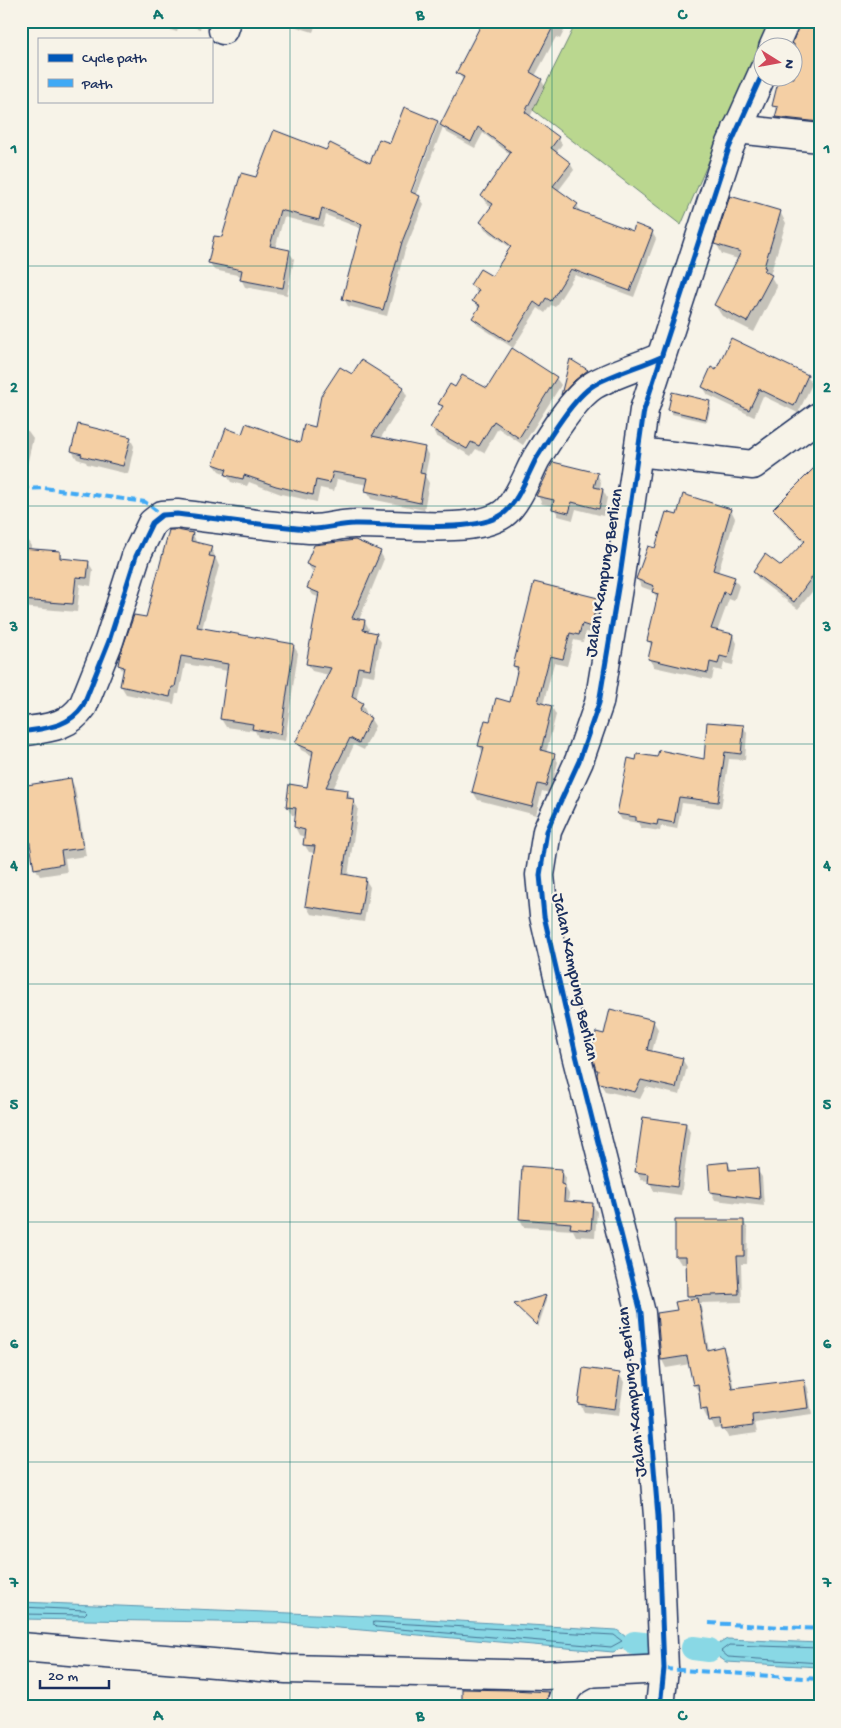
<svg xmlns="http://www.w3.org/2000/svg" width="841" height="1728" viewBox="0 0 841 1728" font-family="'Gochi Hand',sans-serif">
<rect width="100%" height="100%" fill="#f7f3e8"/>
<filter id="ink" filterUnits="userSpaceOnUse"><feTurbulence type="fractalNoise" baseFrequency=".02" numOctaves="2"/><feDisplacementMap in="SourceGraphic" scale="10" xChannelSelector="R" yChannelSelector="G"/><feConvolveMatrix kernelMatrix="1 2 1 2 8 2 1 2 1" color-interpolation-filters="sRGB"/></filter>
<g filter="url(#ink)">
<polygon fill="#bad78f" stroke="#6a8376" points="577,21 770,21 681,225 533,110"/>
<g fill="#89d8e5" stroke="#5d94af">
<polygon points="21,1602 388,1617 617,1630 634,1643 613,1652 281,1623 21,1619"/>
<polygon points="727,1639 820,1643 820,1667 726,1662 709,1650"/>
</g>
<g fill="#0003" fill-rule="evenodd">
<polygon points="158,21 202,21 200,29 180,23 177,32 161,27"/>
<polygon points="277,21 317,21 313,32"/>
<path d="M 484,21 L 569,21 L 560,39 L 556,37 L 535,76 L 541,80 L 545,86 L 530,117 L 558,138 L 562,144 L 556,153 L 570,163 L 574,170 L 558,191 L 577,205 L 581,213 L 633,233 L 652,232 L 656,239 L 634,297 L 575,275 L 555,307 L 551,305 L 545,313 L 538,308 L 513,348 L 478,325 L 474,318 L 479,309 L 474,301 L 478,294 L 471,285 L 492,278 L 511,248 L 485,229 L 481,222 L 492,207 L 486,203 L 482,197 L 511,155 L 483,133 L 475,148 L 446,132 L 443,127 L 416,196 L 419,197 L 424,204 L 405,250 L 387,316 L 348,306 L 344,299 L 362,229 L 326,215 L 323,227 L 284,217 L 275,249 L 289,252 L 294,259 L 287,295 L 245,287 L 241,279 L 242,276 L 214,270 L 210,263 L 257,179 L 327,151 L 370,165 L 391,145 L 437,122 L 441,127 L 464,81 L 458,73 ZM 435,125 L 438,125 L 410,198 L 407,197 Z"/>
<polygon points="820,21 820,129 781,125 776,117 778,112 774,105 781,78 794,78 794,48 791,48 800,28"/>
<polygon points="780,212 786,223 770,275 777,287 754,332 722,316 715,305 738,259 722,254 716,243"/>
<polygon points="571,361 587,371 592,378 566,402 562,395"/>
<polygon points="716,372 807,376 812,384 798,413 763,396 754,417 708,395 703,387"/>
<polygon points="353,376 403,388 407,396 380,439 424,448 429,456 425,476 429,483 424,510 371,499 367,491 368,485 337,479 334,491 320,488 317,502 281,494 249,482 247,486 231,482 226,474 219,471 214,464 242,436 301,445 316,428"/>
<polygon points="556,378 561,385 523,445 498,428 484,453 476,449 471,456 436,436 432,428 443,408 440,404 456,389 487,390"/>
<polygon points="709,402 711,405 707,422 672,414 670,410"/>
<polygon points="21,429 28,431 33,438 22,488"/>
<polygon points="130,438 134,446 128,474 87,464 86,462 77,459 72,451"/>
<polygon points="820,464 820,582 798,609 759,580 754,572 781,567 804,543 779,517 774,509"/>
<polygon points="597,474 601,482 600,489 603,490 607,498 603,516 576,509 573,520 558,516 554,506 542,504 538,496"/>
<polygon points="731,510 735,518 718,573 734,578 739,586 734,601 729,599 717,632 733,635 737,643 733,665 724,663 722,671 714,669 712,680 654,667 649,659 652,647 648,640 658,600 653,591 642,587 637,579 678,516"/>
<polygon points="193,534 197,544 211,547 219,566 202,629 293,645 298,653 285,741 258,737 255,731 226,727 221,719 228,671 185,664 179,694 176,694 174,704 126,694 121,686 124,673 119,665 147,619"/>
<polygon points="21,538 26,538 31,546 31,550 60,552 64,560 88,562 93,570 91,586 80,584 77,612 21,607"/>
<polygon points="380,552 384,559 359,620 365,621 369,629 369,633 376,634 381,642 374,676 362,674 356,701 362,704 366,712 364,715 370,718 375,726 364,750 354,745 333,789 347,791 358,808 348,876 365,879 370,887 364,922 311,914 306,906 315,853 309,852 304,844 305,837 299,835 295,827 297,815 292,815 287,807 308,788 313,756 301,750 297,742 329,675 312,671 307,663 320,598 313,595 308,588 315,573 312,571 307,563"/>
<polygon points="597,599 602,607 595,634 586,632 583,642 574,640 567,666 554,663 543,705 552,707 556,715 546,753 554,755 558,762 550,793 542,791 536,815 478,800 473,792 483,753 479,745 491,723 511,703 518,673 514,666"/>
<polygon points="743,726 747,733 745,760 729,759 721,808 682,803 677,829 661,826 660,831 641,828 638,823 622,820 618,814 637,761 658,759 705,760"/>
<polygon points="21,756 24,756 26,759 28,784 21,785"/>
<polygon points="71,780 75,788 86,856 65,859 67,872 40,876 36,869"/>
<polygon points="653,1021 658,1029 652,1052 682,1059 687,1067 680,1095 646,1087 640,1099 605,1091 600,1083 597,1069 605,1035"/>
<polygon points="686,1124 690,1132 681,1195 654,1191 649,1181 641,1180 637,1172"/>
<polygon points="728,1163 732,1171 757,1170 762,1177 764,1206 715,1200 711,1192"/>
<polygon points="561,1170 566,1178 565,1187 569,1194 568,1202 592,1204 597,1212 595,1237 576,1236 573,1230 524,1227 520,1219"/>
<polygon points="743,1221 748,1229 747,1264 741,1264 742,1302 699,1303 701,1307 709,1351 722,1348 727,1356 734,1389 804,1380 808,1388 812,1415 755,1423 757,1433 728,1437 723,1428 715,1429 710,1417 707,1418 703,1410 700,1392 699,1392 694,1385 690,1364 666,1368 662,1360 678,1311 690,1300 688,1296 687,1264 681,1264 676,1256"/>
<polygon points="545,1297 547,1300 538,1327 518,1307"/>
<polygon points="619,1374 624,1382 619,1416 584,1412 580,1404"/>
</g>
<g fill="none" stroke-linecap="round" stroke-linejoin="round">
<g stroke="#477394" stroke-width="1">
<polyline points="21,1607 85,1610 87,1612 84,1615 21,1614"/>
<polygon points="374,1622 614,1635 622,1641 611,1647 376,1627 374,1625"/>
<polyline points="820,1648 729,1645 721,1651 728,1657 820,1663"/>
</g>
<g stroke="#89d8e5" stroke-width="24">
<polyline points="634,1643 652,1645"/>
<polyline points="693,1648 709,1650"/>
</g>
</g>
<g fill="#f4cfa4" stroke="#1b2f5e">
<polygon points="483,21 556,21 530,72 542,79 525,112 559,137 551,148 571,163 553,186 578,204 574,209 633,231 635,224 653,231 630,291 571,269 551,301 546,298 541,307 534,302 509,342 472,318 480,306 472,301 479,290 470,285 480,269 492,276 511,246 480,222 493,204 481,196 511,152 478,127 471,142 440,125 464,77 456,73"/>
<polygon points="800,21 820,21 820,122 775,117 778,107 772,106 779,78 794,78 794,44 792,44"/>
<polygon points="404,107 438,121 411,192 420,196 402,242 383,310 342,299 362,224 322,208 319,220 280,210 270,246 290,250 283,288 240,280 242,270 208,263 214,236 222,237 241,173 256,177 274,130 326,150 330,143 370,163 379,139 390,143"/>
<polygon points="730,196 781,211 764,267 766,268 764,271 772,275 747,322 714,305 741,252 714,244"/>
<polygon points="731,338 808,375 794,406 759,389 749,410 702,387 711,367 716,370"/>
<polygon points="512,348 557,377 519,438 494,421 479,446 471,442 467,449 430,428 443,406 438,404 450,384 455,387 462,375 487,388"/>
<polygon points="570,359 588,370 575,380 561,395"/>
<polygon points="361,360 404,387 372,436 425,447 420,473 425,474 420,503 365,491 368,478 333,472 330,483 316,480 313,495 276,486 244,475 243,479 225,475 227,469 213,464 226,428 242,434 246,423 300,443 304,424 315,427 321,396 340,367 352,374"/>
<polygon points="672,392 710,401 706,419 668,410"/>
<polygon points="78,424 131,437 123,466 81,456 82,454 71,451"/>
<polygon points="553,462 598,473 594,487 603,489 599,509 572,502 569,513 552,509 554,500 536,496"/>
<polygon points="820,462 820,566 794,602 753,572 765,554 781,566 805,541 773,509"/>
<polygon points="683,494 731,509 713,570 735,577 729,594 724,592 711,629 733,634 728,658 720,656 718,664 710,662 708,673 648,659 652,642 647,641 658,594 652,592 654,586 636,579 648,546 655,548 666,512 677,515"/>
<polygon points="169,530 177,530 193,533 191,541 212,546 209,556 215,557 197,627 294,644 281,734 252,729 253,724 220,719 228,664 181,656 175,687 172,687 170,697 120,686 124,667 118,665 120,655 134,615 146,617"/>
<polygon points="355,540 381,551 352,618 365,620 363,630 377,633 370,669 358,667 352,697 363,703 359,711 371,718 359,743 350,738 326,787 348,790 347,798 354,799 343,874 366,878 360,915 305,906 315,846 303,845 305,830 294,827 296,808 286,807 289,784 307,787 313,751 295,743 331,668 306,664 319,593 307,588 315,568 306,564 314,545"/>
<polygon points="21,548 60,551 60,558 89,561 87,578 76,577 73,604 21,600"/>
<polygon points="534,582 598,598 591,627 582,624 579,635 570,633 563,659 550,656 538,702 552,706 541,750 555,754 546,786 538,784 532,807 472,792 484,747 478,746 485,720 490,721 496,698 510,702 518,667 513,666"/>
<polygon points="707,722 744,725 741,754 725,752 718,802 679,797 674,823 658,820 657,825 636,821 636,817 617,814 628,758 636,760 637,754 657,757 659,750 704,759"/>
<polygon points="71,778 83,848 61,851 63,864 34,869 21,786"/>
<polygon points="610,1009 654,1020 647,1050 683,1058 676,1088 641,1080 635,1092 599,1083 597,1075 598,1070 596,1070 591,1052 596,1032 604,1034"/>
<polygon points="643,1117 686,1123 677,1187 648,1183 649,1174 635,1172"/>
<polygon points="728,1162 729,1170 758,1168 760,1199 710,1192 708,1164"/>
<polygon points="522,1166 562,1169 561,1184 565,1185 564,1201 593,1203 591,1230 570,1228 571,1223 519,1219"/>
<polygon points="675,1220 744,1220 744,1256 737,1256 739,1294 687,1296 686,1256 675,1256"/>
<polygon points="546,1295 536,1325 514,1304"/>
<polygon points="698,1298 707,1350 723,1346 732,1388 804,1379 808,1408 752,1415 753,1426 722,1430 721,1420 709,1421 707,1409 701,1410 698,1384 693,1385 687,1356 661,1360 657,1313 677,1310 675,1302"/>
<polygon points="583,1368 620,1373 615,1409 578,1404"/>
<polygon points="462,1689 512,1690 549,1692 546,1707 462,1707"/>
</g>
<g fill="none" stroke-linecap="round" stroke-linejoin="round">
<g stroke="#1b2f5e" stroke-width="31">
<g id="minor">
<polyline points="223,30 226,21"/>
<polyline points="773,48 785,21"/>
<polyline points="737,129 820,138"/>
<polyline points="638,452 753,465 820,416"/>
<path d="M 21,732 C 45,728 68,728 83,706 L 109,641 L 136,556 L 152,523 L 162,515 L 177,514 C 220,519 265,526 309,529 C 323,530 339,524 354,524 C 392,523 473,535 503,514 C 517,504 528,474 536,459 C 549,438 574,397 594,385 C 615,373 639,367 661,357"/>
<polyline points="21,1647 286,1669 545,1675 664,1669"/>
<path d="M 561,1707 C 564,1686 573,1681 590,1673"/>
<polyline points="660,1707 664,1669 658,1516 641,1313 576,1055 544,916 540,875 547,831 579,761 599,703 620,576 644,410 729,148 764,70"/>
</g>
</g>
<use href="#minor" stroke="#f7f3e8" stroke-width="28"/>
<g stroke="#3fa9f5" stroke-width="4" stroke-dasharray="8 4" stroke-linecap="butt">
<polyline points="21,489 44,488 145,502 162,515"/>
<polyline points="709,1623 820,1629"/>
<polyline points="664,1669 820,1679"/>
</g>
<g stroke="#f7f3e8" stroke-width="8">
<g id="cycleway">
<path d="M 21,732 C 45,728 68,728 83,706 L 109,641 L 136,556 L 152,523 L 162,515 L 177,514 C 220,519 265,526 309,529 C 323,530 339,524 354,524 C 392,523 473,535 503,514 C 517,504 528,474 536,459 C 549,438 574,397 594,385 C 615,373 639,367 661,357"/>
<polyline points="660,1707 664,1669 658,1516 641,1313 576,1055 544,916 540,875 547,831 579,761 599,703 620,576 644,410 729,148 764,70"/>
</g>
</g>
<use href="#cycleway" stroke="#0057b8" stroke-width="5"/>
</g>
</g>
<path fill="none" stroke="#0f766e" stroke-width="1" stroke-opacity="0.55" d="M 290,21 L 290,1707M 552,21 L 552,1707M 21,266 L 820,266M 21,506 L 820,506M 21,744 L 820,744M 21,984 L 820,984M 21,1222 L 820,1222M 21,1462 L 820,1462"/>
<g text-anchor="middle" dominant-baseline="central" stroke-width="4.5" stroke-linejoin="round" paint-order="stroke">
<g font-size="18" fill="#1b2f5e" stroke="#f7f3e8">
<text transform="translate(605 573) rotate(-81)">Jalan Kampung Berlian</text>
<text transform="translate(574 977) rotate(78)">Jalan Kampung Berlian</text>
<text transform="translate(633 1392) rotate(-96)">Jalan Kampung Berlian</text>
</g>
</g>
<rect width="841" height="1728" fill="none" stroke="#f7f3e8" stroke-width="55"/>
<rect x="38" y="38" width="175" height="65" fill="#f7f3e8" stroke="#9fa5b1"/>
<rect x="48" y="54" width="25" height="8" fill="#0057b8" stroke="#9fa5b1"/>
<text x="82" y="62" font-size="15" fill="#1b2f5e">Cycle path</text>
<rect x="48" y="79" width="25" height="8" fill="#3fa9f5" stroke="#9fa5b1"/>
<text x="82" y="88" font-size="15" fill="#1b2f5e">Path</text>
<g transform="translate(778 62) rotate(101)"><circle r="24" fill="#f7f3e8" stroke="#9fa5b1"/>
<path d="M0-4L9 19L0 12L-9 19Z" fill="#d1495b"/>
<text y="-8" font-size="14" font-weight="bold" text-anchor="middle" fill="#1b2f5e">N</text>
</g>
<path d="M40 1680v8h69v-8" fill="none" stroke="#1b2f5e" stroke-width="2.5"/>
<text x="48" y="1680" font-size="15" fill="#1b2f5e" stroke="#f7f3e8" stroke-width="4" paint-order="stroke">20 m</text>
<rect x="28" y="28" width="786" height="1672" fill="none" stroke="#0f766e" stroke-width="2"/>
<g font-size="16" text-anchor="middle" font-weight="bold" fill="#0f766e">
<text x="158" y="19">A</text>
<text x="420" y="19">B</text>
<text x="682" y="19">C</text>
<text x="14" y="153">1</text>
<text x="827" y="153">1</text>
<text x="14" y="392">2</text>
<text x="827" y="392">2</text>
<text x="14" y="631">3</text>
<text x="827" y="631">3</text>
<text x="14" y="870">4</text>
<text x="827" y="870">4</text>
<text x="14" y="1109">5</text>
<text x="827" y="1109">5</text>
<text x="14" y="1348">6</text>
<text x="827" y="1348">6</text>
<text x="14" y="1587">7</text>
<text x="827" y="1587">7</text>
<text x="158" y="1720">A</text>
<text x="420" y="1720">B</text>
<text x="682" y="1720">C</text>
</g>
</svg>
